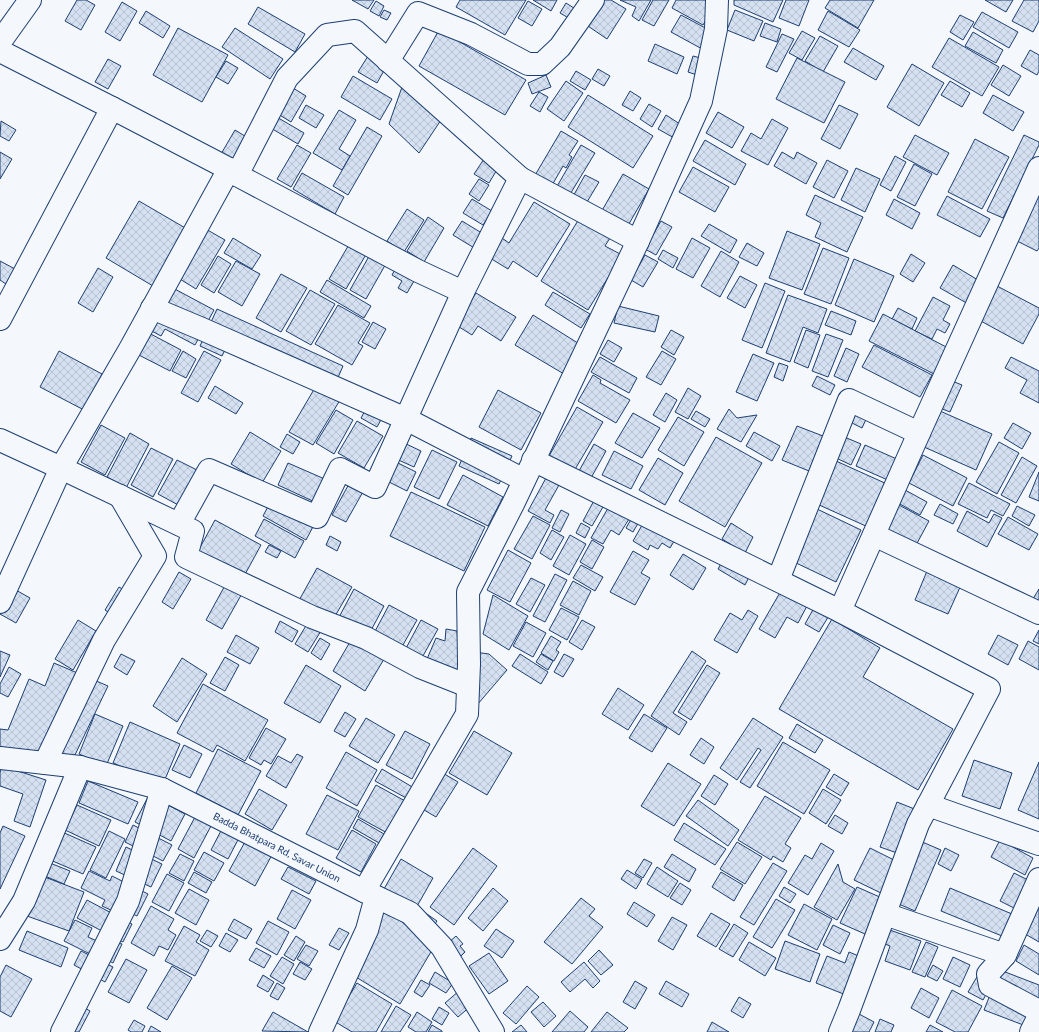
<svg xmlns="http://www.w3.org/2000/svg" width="1039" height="1032" viewBox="0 0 1039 1032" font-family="Lato,sans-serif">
<defs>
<pattern id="building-cross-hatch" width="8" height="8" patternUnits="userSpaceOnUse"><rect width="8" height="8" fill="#d5e0f0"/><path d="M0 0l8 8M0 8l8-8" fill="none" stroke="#b6c1d1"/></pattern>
</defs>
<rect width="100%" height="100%" fill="#f4f7fb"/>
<g fill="url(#building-cross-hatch)" stroke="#1d3f73">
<polygon points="77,0 86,0 95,5 81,30 65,21"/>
<polygon points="352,0 374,0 368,9"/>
<polygon points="460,0 526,0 505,35 456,7"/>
<polygon points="533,0 557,0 551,11"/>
<polygon points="600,0 611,0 626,9 607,39 585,24"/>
<polygon points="620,0 651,0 639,21 632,16 636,7"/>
<polygon points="653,0 669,0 654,26 642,20"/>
<polygon points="676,0 705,0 715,5 703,25 672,8"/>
<polygon points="734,0 783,0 773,22 734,5"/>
<polygon points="786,0 809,0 799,26 779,18"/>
<polygon points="830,0 874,0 858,28 825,8"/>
<polygon points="985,0 1013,0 1006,12"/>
<polygon points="1024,0 1039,0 1039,21 1033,32 1012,21"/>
<polygon points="376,1 384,6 379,16 370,11"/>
<polygon points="528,1 542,9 532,26 518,18"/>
<polygon points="122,2 137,11 120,41 105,32"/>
<polygon points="566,3 577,10 572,20 560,13"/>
<polygon points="258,7 305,34 295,52 248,24"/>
<polygon points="384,10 391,13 387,20 380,17"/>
<polygon points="735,10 763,21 754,41 727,30"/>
<polygon points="146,11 170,26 163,38 139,23"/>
<polygon points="828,11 860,30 849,47 818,30"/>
<polygon points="982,12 1018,32 1009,48 973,27"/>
<polygon points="681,15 713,32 704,50 671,32"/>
<polygon points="960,15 974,22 963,40 950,32"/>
<polygon points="765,23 781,29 777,42 760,36"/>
<polygon points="178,28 228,55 202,102 153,75"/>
<polygon points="235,28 283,59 270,79 222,47"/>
<polygon points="439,30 526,80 505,115 419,66"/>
<polygon points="802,31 815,38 802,60 789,53"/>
<polygon points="973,32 1003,50 996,63 965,46"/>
<polygon points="782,34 794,39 777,72 766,67"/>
<polygon points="820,36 838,46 823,72 805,61"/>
<polygon points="949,38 999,67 982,96 932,67"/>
<polygon points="655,44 684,57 677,74 648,61"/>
<polygon points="853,48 884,66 876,80 844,62"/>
<polygon points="1030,50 1039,55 1039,71 1037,75 1021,66"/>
<polygon points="368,56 386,67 377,83 358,72"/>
<polygon points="693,56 708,60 703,77 688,72"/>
<polygon points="797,58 845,82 824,123 776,99"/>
<polygon points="108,59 121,66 108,89 95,82"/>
<polygon points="226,61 238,68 228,84 216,77"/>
<polygon points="912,64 944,83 919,126 887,107"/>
<polygon points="1003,65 1021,76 1009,96 991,85"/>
<polygon points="598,69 610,76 604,86 592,79"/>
<polygon points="576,71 591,80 585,90 570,81"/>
<polygon points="546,75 551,87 532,94 528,83"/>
<polygon points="353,76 392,99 380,120 341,97"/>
<polygon points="566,81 583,93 564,121 547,109"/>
<polygon points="950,81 970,93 962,107 941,95"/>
<polygon points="402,87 441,120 419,153 389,124"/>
<polygon points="293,88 306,96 291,122 278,114"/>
<polygon points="630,91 641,98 633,111 622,105"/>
<polygon points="539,92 548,97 540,112 530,106"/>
<polygon points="588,95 653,136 633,168 568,127"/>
<polygon points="993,95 1024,112 1013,131 983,113"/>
<polygon points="649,104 661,111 652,127 640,119"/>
<polygon points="306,105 324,115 316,128 299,118"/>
<polygon points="839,105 858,114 840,149 821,139"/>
<polygon points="339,110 356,120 339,149 350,156 342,170 313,153"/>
<polygon points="718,112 744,127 732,148 706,133"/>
<polygon points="666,115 683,126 676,139 658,129"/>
<polygon points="275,116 304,133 298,144 269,127"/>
<polygon points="772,119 788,128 768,165 741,151 751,133 761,139"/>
<polygon points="1,121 16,130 9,141 0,136"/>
<polygon points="367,127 382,136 348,195 333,186"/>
<polygon points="235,130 248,138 234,161 221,154"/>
<polygon points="561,131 578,141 569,155 572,157 566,168 563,166 551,187 534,177"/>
<polygon points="915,135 949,153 937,175 903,157"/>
<polygon points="1024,135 1039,142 1039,145 1003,218 987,211"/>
<polygon points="975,139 1009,157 982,209 948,192"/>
<polygon points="705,140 746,164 735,185 693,161"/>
<polygon points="297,145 311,153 291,187 277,179"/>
<polygon points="581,145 595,153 569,196 556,188"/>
<polygon points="0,152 12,159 0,179"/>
<polygon points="782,152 794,159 797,152 817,163 806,184 774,166"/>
<polygon points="895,156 906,162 891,191 880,185"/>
<polygon points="484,159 498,168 489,183 474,174"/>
<polygon points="827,160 848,171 834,198 813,187"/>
<polygon points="914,164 932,174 915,206 897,197"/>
<polygon points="693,167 729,187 715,212 679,192"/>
<polygon points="856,168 880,179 865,212 841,200"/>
<polygon points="302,173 344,197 335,214 293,189"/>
<polygon points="623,174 649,189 626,229 600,214"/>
<polygon points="585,175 599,182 584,207 571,200"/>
<polygon points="479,179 489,185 479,201 469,194"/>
<polygon points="1039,193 1039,248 1037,251 1015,240"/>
<polygon points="815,195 863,217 847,252 815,237 821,223 806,215"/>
<polygon points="947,196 990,219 980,237 937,215"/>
<polygon points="472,199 492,211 483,225 463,213"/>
<polygon points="894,199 920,213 912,229 886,215"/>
<polygon points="139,201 187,229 153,286 106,258"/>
<polygon points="534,202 570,224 537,277 513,261 508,269 490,258 502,238 509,243"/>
<polygon points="407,209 424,220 404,252 387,241"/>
<polygon points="582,214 613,233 605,246 622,255 588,310 541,281"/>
<polygon points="428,217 444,228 424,262 407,251"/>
<polygon points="462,221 485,235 476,249 453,235"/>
<polygon points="661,221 672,227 656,255 645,249"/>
<polygon points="709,224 737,240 730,253 701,236"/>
<polygon points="204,228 225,240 196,289 175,276"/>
<polygon points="787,231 820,244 802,290 769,278"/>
<polygon points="233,238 261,255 252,269 224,253"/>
<polygon points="692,238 710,248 693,278 676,269"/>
<polygon points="351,241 368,251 346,289 329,279"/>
<polygon points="747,243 764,253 757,266 739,257"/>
<polygon points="823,248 849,258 831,304 804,294"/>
<polygon points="663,250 678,258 673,268 658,259"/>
<polygon points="372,251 388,260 366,299 350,290"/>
<polygon points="721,251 739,262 720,297 701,286"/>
<polygon points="911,254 925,263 913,282 900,274"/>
<polygon points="645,255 658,262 643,287 631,280"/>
<polygon points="218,256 231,264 214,293 201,285"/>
<polygon points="854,259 894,276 874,322 835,305"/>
<polygon points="0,261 15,269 6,284 0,280"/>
<polygon points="236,261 260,274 242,306 218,292"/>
<polygon points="398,264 417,276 407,293 398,288 402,281 392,275"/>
<polygon points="953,265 983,283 970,305 940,288"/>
<polygon points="98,268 113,277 93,312 78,303"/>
<polygon points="281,274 307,288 281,332 256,318"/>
<polygon points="740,276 757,285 745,308 727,298"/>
<polygon points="327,280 371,306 364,318 320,292"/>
<polygon points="765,283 785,291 762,348 742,340"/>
<polygon points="997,286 1039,308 1039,314 1023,344 979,320"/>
<polygon points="171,287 214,310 195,345 165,329 161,336 148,329"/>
<polygon points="310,290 335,304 311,345 286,331"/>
<polygon points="553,292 590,314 581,328 545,305"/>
<polygon points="476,293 516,317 501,341 478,326 472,335 456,325"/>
<polygon points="788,295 827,309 818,333 803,327 790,362 766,353"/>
<polygon points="933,297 950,306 943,320 950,324 945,333 937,329 932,339 915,331"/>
<polygon points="338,305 370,323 358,343 363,346 352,365 315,344"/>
<polygon points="618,306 659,316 655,332 614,323"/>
<polygon points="898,308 917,318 912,329 892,319"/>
<polygon points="217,309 343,366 333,389 229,342 222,356 200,346"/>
<polygon points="831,311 856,321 851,335 825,325"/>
<polygon points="883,314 950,349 936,375 869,341"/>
<polygon points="533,315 581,345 564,374 515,345"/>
<polygon points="373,322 386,329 375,349 362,342"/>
<polygon points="671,330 684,337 674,355 661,347"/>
<polygon points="806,330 820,335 808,368 794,362"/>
<polygon points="147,332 181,350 170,371 135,353"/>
<polygon points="826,334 843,340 828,377 812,371"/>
<polygon points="608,340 622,348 614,362 600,354"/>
<polygon points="874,345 932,375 920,397 862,367"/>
<polygon points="846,348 859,354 847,382 834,376"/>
<polygon points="59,351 102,374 84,410 40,387"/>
<polygon points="183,351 196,359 186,378 172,371"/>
<polygon points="204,351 221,360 198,402 181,393"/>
<polygon points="662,351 676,359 661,385 646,377"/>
<polygon points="753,354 774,363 757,401 736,392"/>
<polygon points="600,357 637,378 629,393 591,372"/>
<polygon points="1011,357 1039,371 1039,403 1020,393 1027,380 1005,368"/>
<polygon points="779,363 788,366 783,381 774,377"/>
<polygon points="593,375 601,380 600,383 630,400 616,423 578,401"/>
<polygon points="817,376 835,385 830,395 812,386"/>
<polygon points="947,379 962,385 950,412 935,406"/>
<polygon points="215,386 243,403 236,414 208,398"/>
<polygon points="316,386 340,400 313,445 289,432"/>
<polygon points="688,388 701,396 688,419 675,412"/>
<polygon points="498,390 541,413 521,450 479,427"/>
<polygon points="666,393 677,400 665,422 653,415"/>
<polygon points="372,398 388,407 377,427 361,418"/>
<polygon points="577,407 603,422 574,471 549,456"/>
<polygon points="852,407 868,415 862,428 846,420"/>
<polygon points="729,409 737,418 757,415 741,442 717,429"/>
<polygon points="336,410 353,420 334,454 316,443"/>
<polygon points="696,411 710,419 705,427 691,419"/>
<polygon points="940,411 992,434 976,470 924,447"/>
<polygon points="633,413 660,428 642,458 615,443"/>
<polygon points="678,417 704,432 684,466 658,450"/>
<polygon points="357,421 383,436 364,468 338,453"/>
<polygon points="1013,423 1031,433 1022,449 1004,438"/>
<polygon points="101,425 125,438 105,475 81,462"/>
<polygon points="797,426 823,436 809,471 782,460"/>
<polygon points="250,432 281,451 262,483 231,464"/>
<polygon points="754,432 780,446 772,461 746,446"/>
<polygon points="130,433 149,444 126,488 107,477"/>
<polygon points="287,434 300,442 293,454 280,447"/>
<polygon points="842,436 861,444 851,465 832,456"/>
<polygon points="716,437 762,463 725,527 679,501"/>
<polygon points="471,438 512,456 499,484 459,466"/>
<polygon points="402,442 421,451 414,467 394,458"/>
<polygon points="999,442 1019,453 997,494 976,482"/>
<polygon points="594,444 606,451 591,478 579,471"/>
<polygon points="865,445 899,460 890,481 856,466"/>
<polygon points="151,448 173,459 153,497 131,485"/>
<polygon points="432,450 457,462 439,499 414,487"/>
<polygon points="614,451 643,466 631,489 602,475"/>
<polygon points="923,455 967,478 953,506 909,483"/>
<polygon points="1022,457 1037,466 1016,503 1001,495"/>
<polygon points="658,458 683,473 665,505 639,490"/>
<polygon points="177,460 199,471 180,506 158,494"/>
<polygon points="394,461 416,472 407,491 385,480"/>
<polygon points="836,461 887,484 868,527 817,504"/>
<polygon points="288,463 327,480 317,503 278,485"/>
<polygon points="1039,472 1039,501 1029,497"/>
<polygon points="463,475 503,497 488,526 447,505"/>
<polygon points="546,478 559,485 545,510 554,515 550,523 528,511"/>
<polygon points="350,482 364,490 346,522 332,515"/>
<polygon points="969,483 1010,504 1003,516 991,510 987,518 958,504"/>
<polygon points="905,490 927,502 920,515 898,503"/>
<polygon points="411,492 485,527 464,571 390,536"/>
<polygon points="597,495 607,500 592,526 583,521"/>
<polygon points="272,499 315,523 306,540 263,516"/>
<polygon points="897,504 929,521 915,547 883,531"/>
<polygon points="940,504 958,514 953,524 934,515"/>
<polygon points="1017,506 1035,515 1029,526 1012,516"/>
<polygon points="608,508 629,519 619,535 611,530 603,544 591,538"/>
<polygon points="817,509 861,530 836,582 792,561"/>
<polygon points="561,510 569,514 560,532 552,528"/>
<polygon points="967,511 989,523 994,514 1002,518 987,547 957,531"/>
<polygon points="533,516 550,525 532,559 514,549"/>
<polygon points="633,516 640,520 633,532 626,528"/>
<polygon points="1008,517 1038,534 1029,550 998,534"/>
<polygon points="264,519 304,541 295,558 255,536"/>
<polygon points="215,520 261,545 243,578 197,553"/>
<polygon points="645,520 676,538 670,548 662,543 658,549 650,545 648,550 633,541"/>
<polygon points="581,523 590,528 585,538 576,533"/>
<polygon points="731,523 753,537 745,553 722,539"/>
<polygon points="552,530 564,537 551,560 540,553"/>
<polygon points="570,535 586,544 569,575 553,566"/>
<polygon points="330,536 341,542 337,551 326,545"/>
<polygon points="592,540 604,547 592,569 580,562"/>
<polygon points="269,545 281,551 277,558 265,552"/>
<polygon points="508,550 531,563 510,602 487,590"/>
<polygon points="633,551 649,560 641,573 650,578 635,605 610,592"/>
<polygon points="683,554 706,568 693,590 670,575"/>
<polygon points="724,558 751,573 745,585 718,569"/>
<polygon points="581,565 603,577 595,591 573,578"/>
<polygon points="317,568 352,587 331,623 297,604"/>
<polygon points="927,571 961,585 948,614 915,600"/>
<polygon points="179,572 191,579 173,609 162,602"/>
<polygon points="555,574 567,580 545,622 533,616"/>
<polygon points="531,578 545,585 530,612 516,604"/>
<polygon points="228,580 244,590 222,629 206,620"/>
<polygon points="573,581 591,591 579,615 560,605"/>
<polygon points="119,587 131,594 119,619 105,610"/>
<polygon points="14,589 30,598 16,623 0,614"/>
<polygon points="354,589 384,606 368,636 338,619"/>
<polygon points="782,589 808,604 798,623 787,617 775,638 759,629"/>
<polygon points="1039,589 1039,607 1031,602"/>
<polygon points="493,595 528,616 509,650 483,634"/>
<polygon points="389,605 417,620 399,652 372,637"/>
<polygon points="815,606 830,614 819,632 805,624"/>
<polygon points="561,608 579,617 567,640 549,630"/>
<polygon points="748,610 758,616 737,653 714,640 730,613 742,620"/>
<polygon points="310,619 324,626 308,652 295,644"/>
<polygon points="832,619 880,648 863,677 953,729 918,790 779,709"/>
<polygon points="78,620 96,631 73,670 55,659"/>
<polygon points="421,620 438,629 419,663 403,654"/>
<polygon points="582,620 595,627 582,650 569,642"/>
<polygon points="280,621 298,631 292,642 275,632"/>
<polygon points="526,622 546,633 533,657 513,646"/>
<polygon points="446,629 457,631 460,678 424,666 436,638 445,641"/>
<polygon points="1039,630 1039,644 1033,641"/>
<polygon points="236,635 259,648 250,664 227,652"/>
<polygon points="354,635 387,654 365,691 333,671"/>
<polygon points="998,635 1018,645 1008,665 988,654"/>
<polygon points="551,636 561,642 556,650 559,652 554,661 541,653"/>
<polygon points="320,638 330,644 321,660 311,653"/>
<polygon points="1028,641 1039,647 1039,670 1019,659"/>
<polygon points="0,651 10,655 0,677"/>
<polygon points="692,651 706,661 673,713 687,722 679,735 651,716"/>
<polygon points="474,652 489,654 507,670 471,712"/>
<polygon points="121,654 135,661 127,675 114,667"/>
<polygon points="520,654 548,672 541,684 512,666"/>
<polygon points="541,654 553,661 548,670 536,662"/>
<polygon points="564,654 574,659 563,677 554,672"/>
<polygon points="225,657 239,665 225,691 210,683"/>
<polygon points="182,658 207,674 177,722 153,706"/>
<polygon points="54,663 108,686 73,759 0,749 0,729 8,730 29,679 45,686"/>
<polygon points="306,665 341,686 320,723 284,703"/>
<polygon points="707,665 720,673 691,720 678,712"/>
<polygon points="9,667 21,674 8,697 0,693 0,684"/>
<polygon points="203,684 268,720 245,761 217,745 213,752 177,733"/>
<polygon points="618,688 644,705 628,730 602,714"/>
<polygon points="345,712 356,719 345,737 334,731"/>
<polygon points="95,714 123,726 106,766 79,754"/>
<polygon points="644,714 667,728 652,752 629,738"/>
<polygon points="366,718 395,735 378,763 349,746"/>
<polygon points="753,718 783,737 750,788 740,782 761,750 758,748 737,780 720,768"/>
<polygon points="130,722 180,744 163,784 113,763"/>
<polygon points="797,724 823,740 815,753 789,738"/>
<polygon points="266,728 286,739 271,764 264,760 261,765 249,758"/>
<polygon points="405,731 430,744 412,779 386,765"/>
<polygon points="474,731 512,753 487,795 449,773"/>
<polygon points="701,738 714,747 704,764 690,755"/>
<polygon points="783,742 830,770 804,814 757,786"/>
<polygon points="184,745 202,754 190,778 172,770"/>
<polygon points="218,749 261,771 238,815 196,793"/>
<polygon points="346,752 377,770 357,806 326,788"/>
<polygon points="297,754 303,757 286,788 266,776 278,756 291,763"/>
<polygon points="974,760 1012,773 1000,809 962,796"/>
<polygon points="1039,762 1039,819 1018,810"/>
<polygon points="668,763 701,784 674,826 641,806"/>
<polygon points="2,766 46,780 30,827 14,821 23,794 0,786 0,773"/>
<polygon points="382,769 414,788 408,799 375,781"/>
<polygon points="441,772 458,782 436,817 419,807"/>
<polygon points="834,774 849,783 841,796 826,787"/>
<polygon points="714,775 728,784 715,805 701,796"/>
<polygon points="88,781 138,802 128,824 79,803"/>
<polygon points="376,785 407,802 389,834 358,817"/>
<polygon points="259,789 287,805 272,830 245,814"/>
<polygon points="823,789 841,800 826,824 809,813"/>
<polygon points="149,795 185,814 171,841 135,822"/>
<polygon points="327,795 359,811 338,850 306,834"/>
<polygon points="765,796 801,818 785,844 791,848 783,862 773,856 771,860 738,840"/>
<polygon points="698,800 739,830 728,846 686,816"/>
<polygon points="897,802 917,810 900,854 880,847"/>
<polygon points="77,805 111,820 99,846 65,830"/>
<polygon points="835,815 848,823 842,834 828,826"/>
<polygon points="195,817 211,826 194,858 178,849"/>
<polygon points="358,819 384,834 379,843 353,828"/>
<polygon points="684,823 726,849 715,865 674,840"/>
<polygon points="133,825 172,845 163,861 125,842"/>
<polygon points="224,825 241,834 228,859 211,850"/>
<polygon points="3,826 25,836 0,889 0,833"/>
<polygon points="352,830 376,844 361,872 336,858"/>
<polygon points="60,831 96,847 83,874 48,859"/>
<polygon points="109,831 125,839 106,878 90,870"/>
<polygon points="246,840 272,855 255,886 229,871"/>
<polygon points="1000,840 1033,858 1025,875 991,857"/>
<polygon points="920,841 941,850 915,911 894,902"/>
<polygon points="737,842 762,857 745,884 720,869"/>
<polygon points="821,843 834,851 808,895 788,883 805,855 812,859"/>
<polygon points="126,847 162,864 151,887 116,871"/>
<polygon points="473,848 497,866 454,925 430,907"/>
<polygon points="870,848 896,861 881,893 854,880"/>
<polygon points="945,848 959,855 951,871 938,864"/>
<polygon points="204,852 224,863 214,881 194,870"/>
<polygon points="180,854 194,861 184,881 169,873"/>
<polygon points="672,854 696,869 689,882 664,867"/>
<polygon points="401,859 433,878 416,908 384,889"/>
<polygon points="644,859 652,863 643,878 635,873"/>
<polygon points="45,861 70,871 64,884 40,874"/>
<polygon points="773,863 787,871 754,925 740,917"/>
<polygon points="838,864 843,882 855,889 837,920 814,907"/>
<polygon points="288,867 316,881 309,894 281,879"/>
<polygon points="657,867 678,881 668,897 647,884"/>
<polygon points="627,870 642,879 636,889 621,879"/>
<polygon points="89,871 110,881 112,876 148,894 137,916 117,906 115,912 102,906 105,900 81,888"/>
<polygon points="194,872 212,882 206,893 188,883"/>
<polygon points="721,872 743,885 734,901 712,887"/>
<polygon points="1014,873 1032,882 1018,910 1000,901"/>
<polygon points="167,874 184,883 169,911 152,902"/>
<polygon points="42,876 84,892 69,931 27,916"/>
<polygon points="680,883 691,890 682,905 670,898"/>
<polygon points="784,887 796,894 790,903 779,896"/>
<polygon points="857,887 882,898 865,934 840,923"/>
<polygon points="493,888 508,901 483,931 468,918"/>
<polygon points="950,888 1012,914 1002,936 941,911"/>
<polygon points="189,889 209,900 196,925 175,913"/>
<polygon points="292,890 311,900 295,929 277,919"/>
<polygon points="581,898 595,909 589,916 603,927 572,964 544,942"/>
<polygon points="776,899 795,910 772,948 753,937"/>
<polygon points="87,900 132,924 123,942 77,918"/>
<polygon points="1039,900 1039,942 1020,931"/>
<polygon points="634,902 655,915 647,927 627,914"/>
<polygon points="804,904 832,919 817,950 788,935"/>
<polygon points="151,906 174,919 168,930 176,935 168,950 159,946 154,956 131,943"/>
<polygon points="382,908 435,945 400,1004 351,974"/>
<polygon points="424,912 437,921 432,928 419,919"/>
<polygon points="711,913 730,924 716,947 697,936"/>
<polygon points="672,917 687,925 673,950 658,941"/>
<polygon points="234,919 252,929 246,939 228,930"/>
<polygon points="75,920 92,928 88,937 97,941 90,954 64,941"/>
<polygon points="268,921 289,932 277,955 256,943"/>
<polygon points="734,924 748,933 733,957 719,949"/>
<polygon points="833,925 850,933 840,954 823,945"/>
<polygon points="184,926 200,935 196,942 209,950 195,976 165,961"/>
<polygon points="339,928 349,933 339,950 329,945"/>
<polygon points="884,928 921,941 910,970 885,961 890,946 880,942"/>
<polygon points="496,929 514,941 502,958 484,946"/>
<polygon points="207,930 218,936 211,947 200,941"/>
<polygon points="27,931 68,948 61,967 19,950"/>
<polygon points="226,933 238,940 230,952 219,946"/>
<polygon points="104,935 122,944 113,963 94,953"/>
<polygon points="296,936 305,942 294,961 284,955"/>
<polygon points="456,936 463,944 460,946 465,952 459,958 447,944"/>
<polygon points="785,941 820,954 810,982 775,969"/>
<polygon points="749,942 776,958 765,976 739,960"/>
<polygon points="926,942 938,947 925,977 912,972"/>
<polygon points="306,945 318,951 309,966 297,959"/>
<polygon points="1024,945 1039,954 1039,975 1016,961"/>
<polygon points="256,948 271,956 264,968 249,960"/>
<polygon points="599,950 613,965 601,975 588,961"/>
<polygon points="81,951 113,967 105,982 74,965"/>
<polygon points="849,952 861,957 846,995 816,983 827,956 845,963"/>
<polygon points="489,953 508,981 489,994 469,966"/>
<polygon points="282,957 294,964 283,984 270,976"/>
<polygon points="953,957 970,965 960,987 943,979"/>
<polygon points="126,959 147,970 129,1003 108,992"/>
<polygon points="300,962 312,969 305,980 293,974"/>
<polygon points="584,962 600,981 593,988 585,979 570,992 561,982"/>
<polygon points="6,965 32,979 11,1017 0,1011 0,977"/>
<polygon points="933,965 943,971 937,981 927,976"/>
<polygon points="172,966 192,978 167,1020 147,1008"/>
<polygon points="981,970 995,978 983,1000 968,992"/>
<polygon points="1000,970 1039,985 1039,1031 984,1010"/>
<polygon points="435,972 453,983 446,993 429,983"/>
<polygon points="263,975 274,982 268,992 257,986"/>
<polygon points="421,980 430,985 422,997 414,992"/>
<polygon points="635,981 647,988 635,1009 623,1002"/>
<polygon points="666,981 689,994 682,1007 659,994"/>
<polygon points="277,983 285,988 278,1000 270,996"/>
<polygon points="357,983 392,1004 376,1032 352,1032 334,1021"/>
<polygon points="527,986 539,997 516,1024 503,1013"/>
<polygon points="921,988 939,998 929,1018 911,1008"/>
<polygon points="952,990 982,1006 968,1032 955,1032 936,1022"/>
<polygon points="459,991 472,1005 458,1017 445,1003"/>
<polygon points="739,997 751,1004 743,1018 731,1011"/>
<polygon points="543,1002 556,1016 544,1027 531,1012"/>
<polygon points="77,1003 90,1011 79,1032 71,1032"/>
<polygon points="396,1006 411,1015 400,1032 381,1032"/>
<polygon points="439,1007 449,1013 442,1025 432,1019"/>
<polygon points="570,1011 588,1027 584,1032 552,1032"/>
<polygon points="273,1012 308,1032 262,1031"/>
<polygon points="417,1012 432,1022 426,1032 416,1032 408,1027"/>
<polygon points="607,1012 628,1028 624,1032 591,1032"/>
<polygon points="859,1014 874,1022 869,1032 849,1032"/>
<polygon points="880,1019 894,1025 891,1032 875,1032"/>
<polygon points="134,1020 145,1026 142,1032 131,1032 128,1030"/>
<polygon points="712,1022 729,1032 707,1032"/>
<polygon points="432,1025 442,1031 442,1032 428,1032"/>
<polygon points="521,1025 527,1032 512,1032"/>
<polygon points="930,1025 943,1032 926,1032"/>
<polygon points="151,1026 161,1032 148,1032"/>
</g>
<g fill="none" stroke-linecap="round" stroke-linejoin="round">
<g stroke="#1d3f73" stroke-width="24">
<g id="minor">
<polyline points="0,42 30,0"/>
<polyline points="0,51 112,108"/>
<polyline points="388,61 418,13 471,34 528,64 542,64 560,47 593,0"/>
<polyline points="237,175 287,78 327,35 355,31 520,178"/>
<polyline points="152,308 202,329 406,419 524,480"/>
<polyline points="0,319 112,108 229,169 237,175 418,271 463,292 520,178 638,241"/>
<polyline points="0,440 61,468 193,531 186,557 312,617 366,638 420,667 468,686"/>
<polyline points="533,460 840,611"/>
<polyline points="179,524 209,470 317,517 340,469 375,487 463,292"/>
<polyline points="874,535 1039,613"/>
<polyline points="778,580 849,400 919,433"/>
<polyline points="0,602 61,468 130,349 229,169"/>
<polyline points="0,758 80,767 162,789 364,891 410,913 442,947 493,1032"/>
<polyline points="45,763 104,640 155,556 120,496"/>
<polyline points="928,805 1039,844"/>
<polyline points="364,891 467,714 469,664 468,592 513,504 569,386 638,241 701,101 716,29 717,0"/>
<polyline points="885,914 1005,955 1039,879"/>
<polyline points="0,939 24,901 80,767"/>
<polyline points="1005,955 988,974 990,985 1039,1011"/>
<polyline points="62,1032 128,901 162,789"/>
<polyline points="320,1032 367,930 376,897"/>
<polyline points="840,1032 849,1010 918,824 989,689 840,611 919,433 1039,168"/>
<polyline points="1031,1032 1039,1016"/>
</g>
</g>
<use href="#minor" stroke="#f4f7fb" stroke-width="22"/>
</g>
<g text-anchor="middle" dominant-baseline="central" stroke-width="3" stroke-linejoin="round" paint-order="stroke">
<g font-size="10" fill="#1d3f73" stroke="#f4f7fb">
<text transform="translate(277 847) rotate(27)">Badda Bhatpara Rd, Savar Union</text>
</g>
</g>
</svg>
